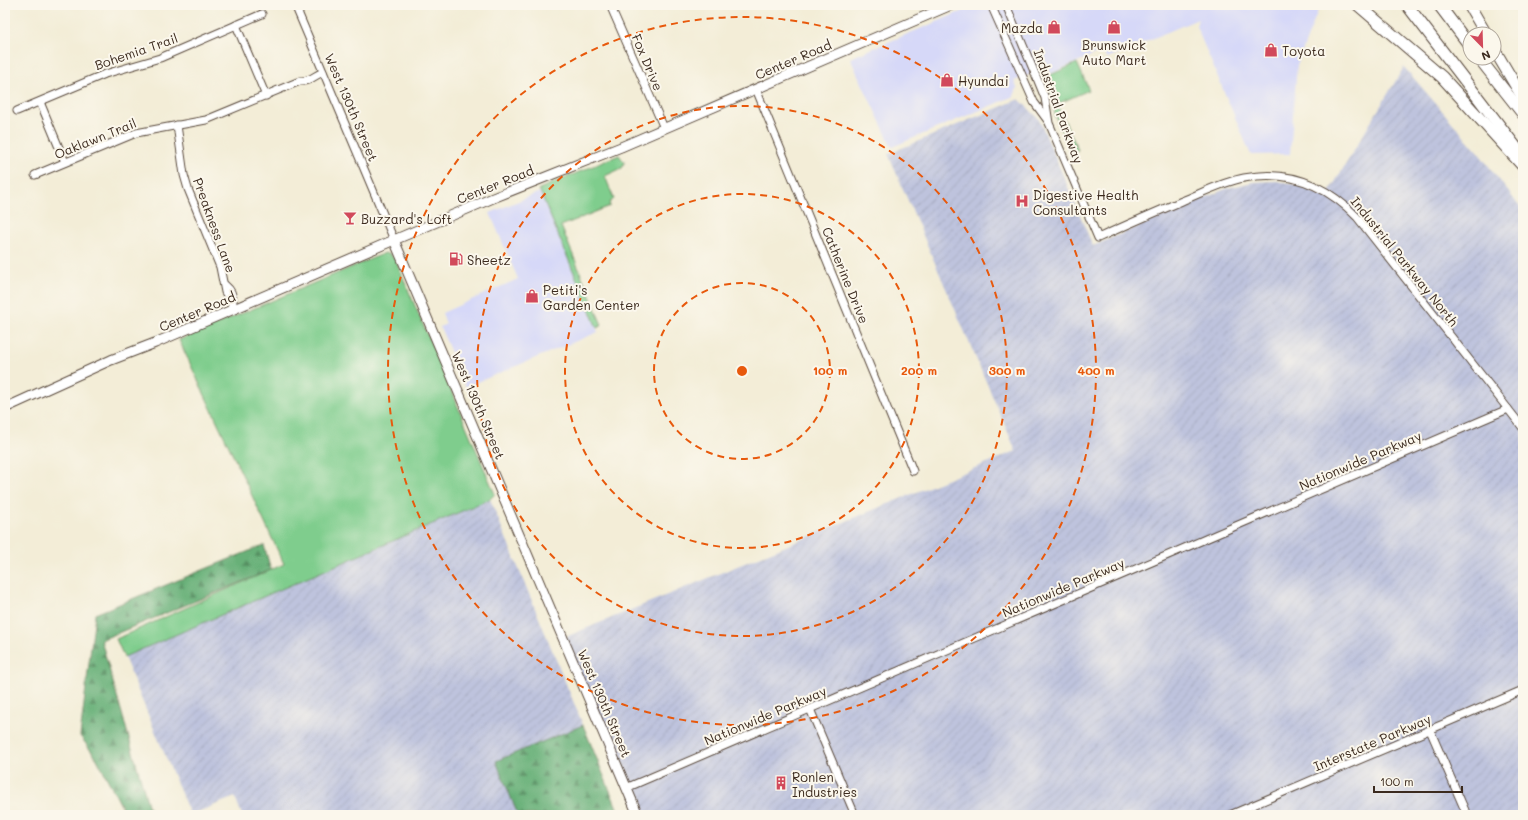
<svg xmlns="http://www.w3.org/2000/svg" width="1528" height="820" viewBox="0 0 1528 820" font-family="Mali,sans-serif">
<defs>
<pattern id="industrial-furrows" width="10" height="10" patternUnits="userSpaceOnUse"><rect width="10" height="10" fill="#bec3dd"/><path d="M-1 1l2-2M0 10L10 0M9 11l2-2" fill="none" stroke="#a4a8bd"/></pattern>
<pattern id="forest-firs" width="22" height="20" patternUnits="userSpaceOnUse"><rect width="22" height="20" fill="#67b078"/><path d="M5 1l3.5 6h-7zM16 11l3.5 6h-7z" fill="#568f62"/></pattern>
</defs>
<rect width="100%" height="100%" fill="#fbf7ec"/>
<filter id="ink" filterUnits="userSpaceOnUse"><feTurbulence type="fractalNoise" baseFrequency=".025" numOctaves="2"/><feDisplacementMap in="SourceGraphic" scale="8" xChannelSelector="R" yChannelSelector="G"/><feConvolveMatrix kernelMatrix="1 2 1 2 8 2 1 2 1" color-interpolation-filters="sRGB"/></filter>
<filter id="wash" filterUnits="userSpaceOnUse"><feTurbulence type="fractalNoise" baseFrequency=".012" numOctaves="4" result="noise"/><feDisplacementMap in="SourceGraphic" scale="16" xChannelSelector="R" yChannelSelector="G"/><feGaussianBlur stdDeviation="0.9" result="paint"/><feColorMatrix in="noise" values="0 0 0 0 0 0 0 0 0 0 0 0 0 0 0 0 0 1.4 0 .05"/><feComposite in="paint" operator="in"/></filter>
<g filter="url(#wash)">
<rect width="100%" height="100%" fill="#f3edd7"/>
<g fill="#d6d8f8">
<polygon points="977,5 1320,5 1297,65 1290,154 1251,155 1196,26 1198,19 1107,58 1102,51 1043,77 1040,70 1014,81 1017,88 1014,96 892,147 850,58"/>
<polygon points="540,192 598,332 466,387 440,327 446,324 442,313 518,279 490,213"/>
</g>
<g fill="url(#industrial-furrows)">
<polygon points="1404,67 1478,152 1523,211 1523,815 639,815 563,638 1016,451 888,154 1019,99 1039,119 1093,246 1228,188 1253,182 1277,181 1298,185 1326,197"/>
<polygon points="490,499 583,725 496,761 518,815 242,815 235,797 190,815 124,657"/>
</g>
<g fill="#7fcd8d" stroke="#5d7c56">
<polygon points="1077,63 1089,90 1057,104 1078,150 1071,153 1055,115 1051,90 1045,78 1048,76"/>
<polygon points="619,155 625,163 622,168 605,176 614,199 609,203 610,206 561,226 602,325 597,328 539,189"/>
<polygon points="385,253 391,255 396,261 495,494 490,499 124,657 116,639 284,564 179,340"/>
</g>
<g fill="url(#forest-firs)" stroke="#516d4b">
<polygon points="264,545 271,570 101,640 151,815 126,815 97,759 80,736 95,614"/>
<polygon points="583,725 620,815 518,815 496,761"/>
</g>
</g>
<g filter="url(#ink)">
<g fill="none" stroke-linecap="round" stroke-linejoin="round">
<g stroke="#57473a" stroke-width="9">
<g id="minor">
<polyline points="295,5 394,240"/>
<polyline points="610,5 664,128"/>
<polyline points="991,5 1034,102 1048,121"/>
<path d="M 1006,5 L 1036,76 L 1045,98 L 1049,123 L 1098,238 C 1126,225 1154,213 1182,201 C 1202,193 1222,182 1244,178 C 1289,169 1326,185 1357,217 L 1523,428"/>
<polyline points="236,25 266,96"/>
<polyline points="756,89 913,471"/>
<polyline points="40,102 65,162"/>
<polyline points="17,111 105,74 160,58 262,14"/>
<polyline points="177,125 184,175 188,189 220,267 225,292 235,309"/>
<path d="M 35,175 L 136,133 L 206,120 L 300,81 C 310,82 315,75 323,72"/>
<path d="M 225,285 C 231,290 233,294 233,302"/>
<polyline points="810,709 855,815"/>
<polyline points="1430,730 1467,815"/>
<polyline points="626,788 1508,409"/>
<polyline points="1230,815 1523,690"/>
</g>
</g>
<g stroke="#57473a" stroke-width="11">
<g id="major">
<polyline points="394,240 638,815"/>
<polyline points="5,408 111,360 155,343 394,240 493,198 621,147 951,5"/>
</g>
</g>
<g stroke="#57473a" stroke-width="13">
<g id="highway">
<polyline points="1358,5 1442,77 1523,166"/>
<polyline points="1407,5 1522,155"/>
<polyline points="1439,5 1470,46"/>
<polyline points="1469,5 1486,34"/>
<polyline points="1494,49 1523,98"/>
<polyline points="1479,58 1523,114"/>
</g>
</g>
<use href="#minor" stroke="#fff" stroke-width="7"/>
<use href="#major" stroke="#fff" stroke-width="9"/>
<use href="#highway" stroke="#fff" stroke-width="11"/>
</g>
</g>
<g fill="none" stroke="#e8590c" stroke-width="2" stroke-dasharray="7 5">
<circle cx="742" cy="371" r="88"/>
<circle cx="742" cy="371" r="177"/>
<circle cx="742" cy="371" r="265"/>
<circle cx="742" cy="371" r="354"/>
</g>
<defs>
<g id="shop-bare" transform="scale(1.08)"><path d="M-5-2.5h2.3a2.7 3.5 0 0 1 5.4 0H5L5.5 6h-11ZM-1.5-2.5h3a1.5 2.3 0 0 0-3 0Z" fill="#d1495b" stroke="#fbf7ec" stroke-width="2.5" paint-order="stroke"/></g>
<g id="hospital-bare" transform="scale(1.08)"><path d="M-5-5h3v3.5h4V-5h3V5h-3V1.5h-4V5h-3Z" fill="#d1495b" stroke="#fbf7ec" stroke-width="2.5" paint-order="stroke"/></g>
<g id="bar-bare" transform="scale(1.08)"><path d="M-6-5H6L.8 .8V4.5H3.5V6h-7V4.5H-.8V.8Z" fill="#d1495b" stroke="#fbf7ec" stroke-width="2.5" paint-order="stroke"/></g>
<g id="fuel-bare" transform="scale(1.08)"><path d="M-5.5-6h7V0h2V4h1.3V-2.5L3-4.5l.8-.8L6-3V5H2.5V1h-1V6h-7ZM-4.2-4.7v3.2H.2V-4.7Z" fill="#d1495b" stroke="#fbf7ec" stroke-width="2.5" paint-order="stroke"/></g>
<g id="building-bare" transform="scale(1.08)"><path d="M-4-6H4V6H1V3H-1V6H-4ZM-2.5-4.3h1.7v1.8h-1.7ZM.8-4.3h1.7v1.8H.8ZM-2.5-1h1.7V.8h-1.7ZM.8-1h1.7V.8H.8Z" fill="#d1495b" stroke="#fbf7ec" stroke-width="2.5" paint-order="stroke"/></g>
</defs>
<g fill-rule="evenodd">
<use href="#shop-bare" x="1054" y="27"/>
<use href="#shop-bare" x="1114" y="27"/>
<use href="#shop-bare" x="1271" y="50"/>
<use href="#shop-bare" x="947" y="80"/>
<use href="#hospital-bare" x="1022" y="201"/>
<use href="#bar-bare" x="350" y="218"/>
<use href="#fuel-bare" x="456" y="259"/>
<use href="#shop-bare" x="532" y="296"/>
<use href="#building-bare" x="781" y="783"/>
</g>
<g text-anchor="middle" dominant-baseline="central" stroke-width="4" stroke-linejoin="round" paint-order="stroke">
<g font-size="13" fill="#3b2a1e" stroke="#fbf7ec" text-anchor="start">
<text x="1043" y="27" text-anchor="end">Mazda</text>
<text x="1114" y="44" text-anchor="middle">Brunswick<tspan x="1114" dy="15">Auto Mart</tspan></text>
<text x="1282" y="50">Toyota</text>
<text x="958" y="80">Hyundai</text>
<text x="1033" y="194">Digestive Health<tspan x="1033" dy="15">Consultants</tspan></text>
<text x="361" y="218">Buzzard's Loft</text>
<text x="467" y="259">Sheetz</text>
<text x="543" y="289">Petiti's<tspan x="543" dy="15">Garden Center</tspan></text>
<text x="792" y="776">Ronlen<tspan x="792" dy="15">Industries</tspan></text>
</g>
<g font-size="13" fill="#3b2a1e" stroke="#fbf7ec">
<text transform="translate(136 51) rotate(-19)">Bohemia Trail</text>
<text transform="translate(793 59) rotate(-23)">Center Road</text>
<text transform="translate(648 62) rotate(67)">Fox Drive</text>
<text transform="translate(1059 106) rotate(70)">Industrial Parkway</text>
<text transform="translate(352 107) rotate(67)">West 130th Street</text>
<text transform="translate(95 138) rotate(-22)">Oaklawn Trail</text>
<text transform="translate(495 184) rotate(-22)">Center Road</text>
<text transform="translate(215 225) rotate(70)">Preakness Lane</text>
<text transform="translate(1405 261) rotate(51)">Industrial Parkway North</text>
<text transform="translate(846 275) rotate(68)">Catherine Drive</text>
<text transform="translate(197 311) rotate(-23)">Center Road</text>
<text transform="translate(479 405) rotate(67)">West 130th Street</text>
<text transform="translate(1360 460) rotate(-23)">Nationwide Parkway</text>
<text transform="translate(1063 587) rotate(-23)">Nationwide Parkway</text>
<text transform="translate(605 703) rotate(67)">West 130th Street</text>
<text transform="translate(765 715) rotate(-23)">Nationwide Parkway</text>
<text transform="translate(1372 742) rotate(-23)">Interstate Parkway</text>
</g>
</g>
<circle cx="742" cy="371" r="6" fill="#e8590c" stroke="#fbf7ec" stroke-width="2"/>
<g font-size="12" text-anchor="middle" font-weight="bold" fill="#e8590c" stroke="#fbf7ec" stroke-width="4" stroke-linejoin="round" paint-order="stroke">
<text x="830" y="375">100 m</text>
<text x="919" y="375">200 m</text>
<text x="1007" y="375">300 m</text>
<text x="1096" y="375">400 m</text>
</g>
<rect width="1528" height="820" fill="none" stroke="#fbf7ec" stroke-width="20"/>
<g transform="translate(1482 46) rotate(157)"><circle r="19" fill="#fbf7ec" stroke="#aea59a"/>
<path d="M0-3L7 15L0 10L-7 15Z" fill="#d1495b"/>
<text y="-6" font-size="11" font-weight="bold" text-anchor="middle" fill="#3b2a1e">N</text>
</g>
<path d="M1374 786v6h88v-6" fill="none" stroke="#3b2a1e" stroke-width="2"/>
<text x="1380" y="786" font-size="12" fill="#3b2a1e" stroke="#fbf7ec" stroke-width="3" paint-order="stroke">100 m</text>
</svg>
